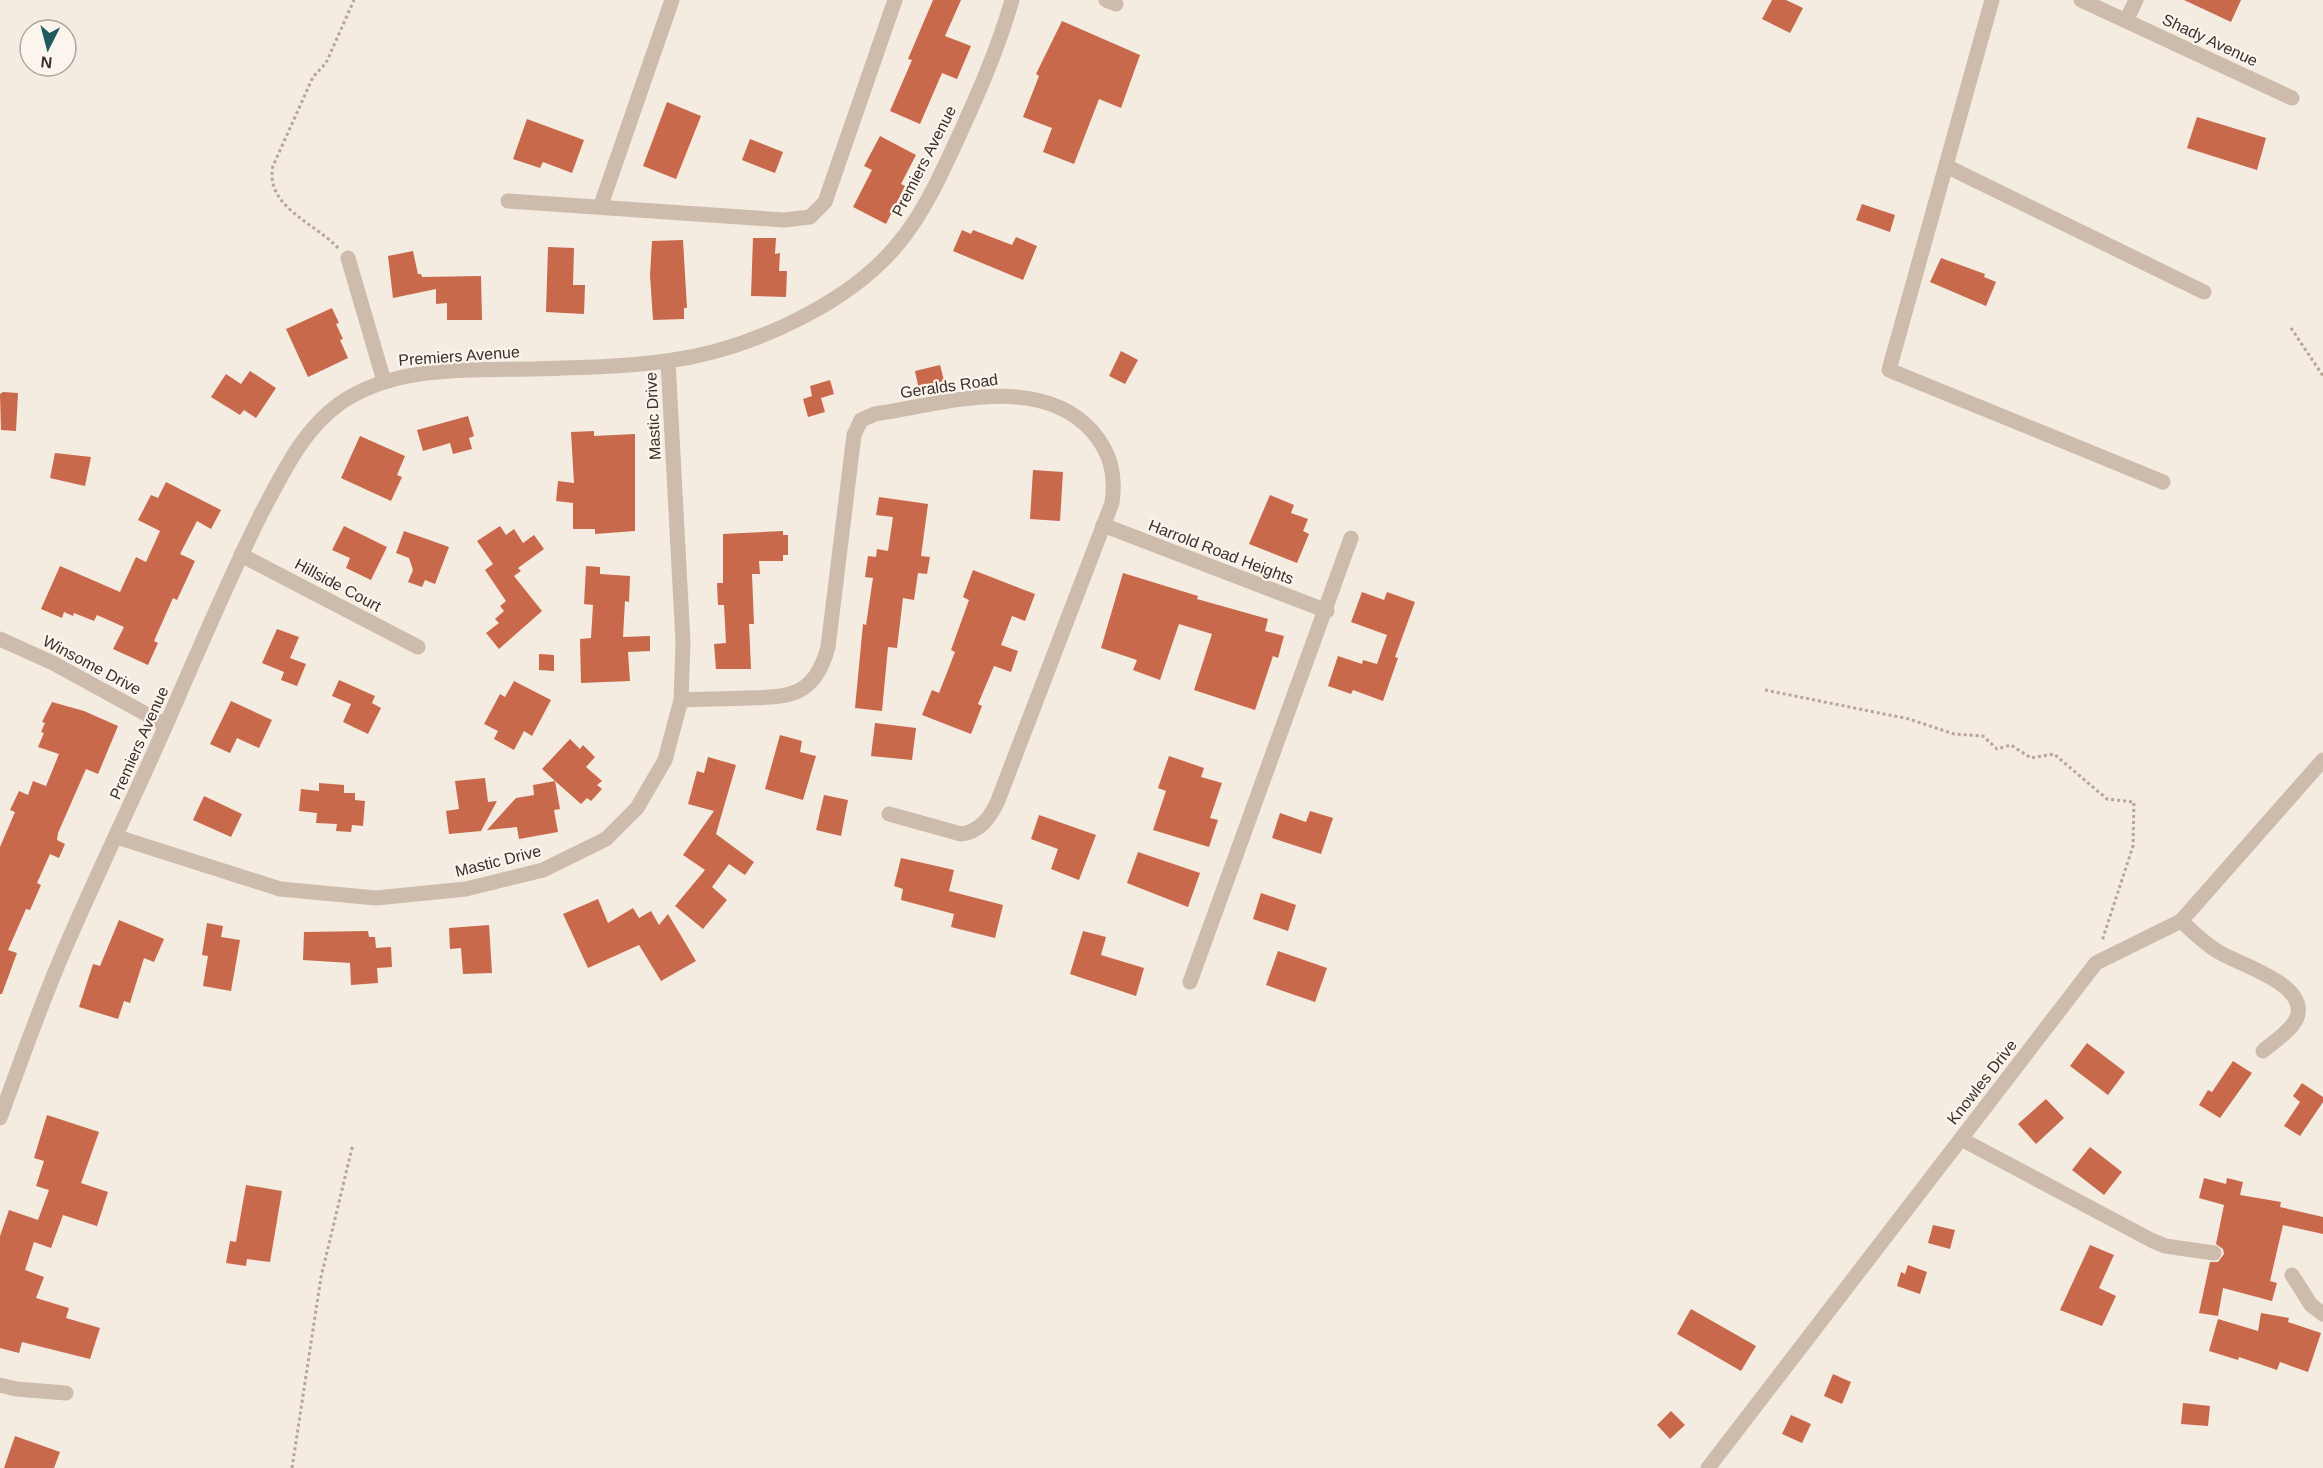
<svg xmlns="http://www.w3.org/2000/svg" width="2323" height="1468" viewBox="0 0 2323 1468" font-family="Helvetica,sans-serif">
<rect width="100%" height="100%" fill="#f4ebe1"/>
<g fill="#c8694b">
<polygon points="933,0 961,0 945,36 971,46 957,79 942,73 920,124 890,111 912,60 908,59"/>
<polygon points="1772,0 1786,0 1803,8 1790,33 1762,19"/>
<polygon points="2184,0 2241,0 2231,22"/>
<polygon points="1062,21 1140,55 1121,108 1099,99 1074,164 1043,152 1052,128 1023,117 1039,76 1036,74"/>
<polygon points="667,102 701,116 676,179 643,166"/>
<polygon points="2197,117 2266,138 2257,170 2187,148"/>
<polygon points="527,119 584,140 572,173 543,162 540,168 513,159"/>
<polygon points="880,136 916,155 901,184 905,186 886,224 853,207 872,170 864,166"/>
<polygon points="750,139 783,152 775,173 742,160"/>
<polygon points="1862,204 1895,215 1890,232 1856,220"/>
<polygon points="962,230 971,234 973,230 1012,245 1016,237 1037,246 1023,280 953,251"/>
<polygon points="753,238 776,238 775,254 780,253 779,271 787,271 786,297 751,296"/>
<polygon points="683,240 687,308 684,308 684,319 653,320 650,275 652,241"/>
<polygon points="548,247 574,248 573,285 585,285 584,314 546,312"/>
<polygon points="413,251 418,274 421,274 422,277 481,276 482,320 447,320 447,303 436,304 436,289 393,298 388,256"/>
<polygon points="1941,258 1985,274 1984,277 1996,282 1986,306 1930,282"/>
<polygon points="332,308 339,323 336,324 343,339 340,340 348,358 308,377 286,329"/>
<polygon points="1121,351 1138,360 1125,384 1109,376"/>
<polygon points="940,365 945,384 919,390 915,371"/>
<polygon points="250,371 276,388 256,418 244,410 240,415 211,397 226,374 241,384"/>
<polygon points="830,380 834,394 821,398 825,412 808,417 803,399 812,396 810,386"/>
<polygon points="3,392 18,393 16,431 1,430 0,394"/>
<polygon points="468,416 474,436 469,438 472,449 453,454 450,443 423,451 417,430"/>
<polygon points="594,431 594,436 635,434 635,531 595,534 595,529 573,529 573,503 556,501 558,481 574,483 571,432"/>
<polygon points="360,436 405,456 397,475 402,477 391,501 341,478"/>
<polygon points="55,453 91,457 85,486 50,478"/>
<polygon points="1033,470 1063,472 1060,521 1030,519"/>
<polygon points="166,482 221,510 211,529 197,521 180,554 195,561 177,600 173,598 154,641 158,643 148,665 113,649 124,627 97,615 94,621 74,613 73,616 64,612 62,618 41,609 60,566 120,592 136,557 146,562 160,531 138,520 151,495 158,498"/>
<polygon points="1270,495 1294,505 1291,513 1308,519 1303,531 1309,534 1297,563 1249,544"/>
<polygon points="879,497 928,504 921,556 930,557 927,574 918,573 914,600 903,598 897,648 888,647 882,711 855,708 863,624 866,625 873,578 865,577 868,556 876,557 877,549 888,551 893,517 876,515"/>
<polygon points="344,526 387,547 371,580 346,568 350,558 332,550"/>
<polygon points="500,526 506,535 514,529 523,543 534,535 544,549 518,568 521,571 514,576 542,611 499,649 486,633 499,623 495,619 504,611 500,606 506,601 485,570 493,564 477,541"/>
<polygon points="404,531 449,547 435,584 425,580 422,587 408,582 413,570 409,558 396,553"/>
<polygon points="783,531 783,535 788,535 788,555 783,555 783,561 759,561 760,574 752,574 754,624 749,624 751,669 716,669 714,644 726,643 724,605 718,605 717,583 723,583 723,534"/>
<polygon points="586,566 600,567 600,574 630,576 629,602 625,601 623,637 650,636 650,651 628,652 630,681 581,683 580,639 591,638 593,605 584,604"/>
<polygon points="973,570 1035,594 1025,621 1012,616 1001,645 1018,651 1011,672 994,666 978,704 982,706 971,734 922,715 932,690 939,693 955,652 951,650 969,600 963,597"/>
<polygon points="1123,573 1198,596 1197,599 1268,619 1265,631 1284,636 1278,658 1273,656 1255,710 1194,690 1212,634 1179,624 1160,680 1133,670 1137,660 1101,648"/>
<polygon points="1362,592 1384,600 1387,592 1415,602 1395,657 1398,658 1383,701 1353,690 1351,694 1328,686 1338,656 1362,664 1363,660 1377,664 1387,635 1351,622"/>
<polygon points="277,629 299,637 290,658 306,664 297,686 281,680 284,672 262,663"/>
<polygon points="539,654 554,655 554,671 539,670"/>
<polygon points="339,680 375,696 372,703 381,708 368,734 343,722 351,704 332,696"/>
<polygon points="514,681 551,700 532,736 524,731 514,750 494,739 498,731 484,724 500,694 505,697"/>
<polygon points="231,701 272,720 259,748 237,738 230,753 210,744"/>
<polygon points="52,702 84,711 118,726 98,774 86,769 58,833 57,840 65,844 59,858 50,854 37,883 41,885 30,910 26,909 8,950 17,953 2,994 0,994 0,847 15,812 10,810 19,791 28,795 33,781 46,786 59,754 38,747 44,733 41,732 45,723 42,722"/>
<polygon points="875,723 916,728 912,760 871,756"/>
<polygon points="780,735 802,741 800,752 816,756 803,800 765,789"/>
<polygon points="570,739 580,749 583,745 595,757 586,767 602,781 597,785 602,789 591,801 587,798 581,804 555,781 560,809 554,810 558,832 519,839 517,827 487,830 516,798 534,795 533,785 555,781 542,769"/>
<polygon points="1169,756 1204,768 1201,777 1222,783 1210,818 1218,820 1209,847 1153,830 1166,791 1158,788"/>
<polygon points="708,757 736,765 716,834 754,862 745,875 729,864 712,887 727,900 703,929 675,906 705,870 683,855 714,811 688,804 697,771 704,773"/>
<polygon points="485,778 488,802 497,801 481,831 449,834 446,811 459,809 455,781"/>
<polygon points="319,783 344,785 344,793 355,793 355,800 365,801 363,826 352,825 351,832 336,831 337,824 316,823 317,813 299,811 301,789 319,791"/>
<polygon points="824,795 848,800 841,836 816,830"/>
<polygon points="204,796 242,814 231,837 193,820"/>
<polygon points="1310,811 1333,818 1321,854 1272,838 1280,813 1306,822"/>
<polygon points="1039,815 1096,835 1079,880 1051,869 1058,849 1031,839"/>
<polygon points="1138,852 1200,873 1188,907 1127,883"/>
<polygon points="901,858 954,870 949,891 1003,905 995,938 951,927 954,914 901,900 903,889 894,886"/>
<polygon points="1261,893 1296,905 1288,931 1253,919"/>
<polygon points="598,899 608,923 633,908 639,918 651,911 659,925 668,914 696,961 661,981 639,945 588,968 563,914"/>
<polygon points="119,920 164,939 154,962 144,958 130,1003 124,1001 118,1019 79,1007 93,964 100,966"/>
<polygon points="207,923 223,926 221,937 240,940 231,991 203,986 208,956 202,955"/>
<polygon points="489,925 492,973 463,974 461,948 450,949 449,928"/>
<polygon points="368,931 369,937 375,937 376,948 391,947 392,967 377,968 378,983 351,985 350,963 303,960 304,932"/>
<polygon points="1083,931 1106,937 1101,955 1144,968 1136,996 1070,974"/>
<polygon points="1278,951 1327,968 1315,1002 1266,985"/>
<polygon points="2087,1043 2125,1072 2108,1095 2070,1066"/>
<polygon points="2233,1061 2252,1073 2220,1118 2199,1105 2208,1090 2212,1092"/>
<polygon points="2302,1083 2323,1097 2323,1102 2300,1136 2284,1126 2300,1102 2293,1096"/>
<polygon points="2046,1099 2064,1118 2036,1144 2018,1124"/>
<polygon points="47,1115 99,1132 81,1183 108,1192 97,1226 63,1215 51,1248 34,1242 25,1270 44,1277 36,1298 69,1308 66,1318 100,1328 90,1359 22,1342 19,1353 0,1348 0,1236 9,1210 38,1220 49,1190 36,1186 44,1161 34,1158"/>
<polygon points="2090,1147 2122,1172 2104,1195 2072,1170"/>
<polygon points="2204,1178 2226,1184 2227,1178 2243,1182 2240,1195 2281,1202 2280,1207 2323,1217 2323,1234 2283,1225 2270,1281 2277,1283 2272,1301 2223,1288 2218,1316 2199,1313 2210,1262 2218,1262 2224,1254 2223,1249 2216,1244 2224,1205 2199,1198"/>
<polygon points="246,1185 282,1191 270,1262 247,1259 246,1266 226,1263 230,1241 236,1242"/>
<polygon points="1933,1225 1955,1230 1950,1249 1928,1243"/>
<polygon points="2090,1245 2114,1255 2099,1288 2116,1296 2102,1326 2060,1310"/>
<polygon points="1908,1265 1927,1272 1920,1294 1897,1286 1901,1272 1905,1274"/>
<polygon points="1691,1309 1756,1346 1741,1371 1677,1334"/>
<polygon points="2261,1313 2289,1318 2288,1322 2321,1333 2308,1372 2280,1362 2277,1370 2239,1357 2238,1360 2209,1351 2218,1319 2258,1331"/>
<polygon points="1833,1374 1851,1382 1842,1404 1824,1396"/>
<polygon points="2183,1403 2210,1406 2208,1426 2181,1424"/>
<polygon points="1671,1411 1685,1425 1670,1439 1657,1425"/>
<polygon points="1791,1415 1811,1424 1802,1443 1782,1434"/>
<polygon points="15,1436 60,1452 54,1468 4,1468"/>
</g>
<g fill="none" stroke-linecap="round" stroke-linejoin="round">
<g stroke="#b9a596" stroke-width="3" stroke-dasharray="3 3" stroke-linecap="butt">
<path d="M 338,248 C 315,223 264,206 273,166 L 313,77 L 326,63 L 354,0"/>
<polyline points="2291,328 2323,376"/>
<polyline points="1765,690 1909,719 1954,734 1983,736 1997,749 2011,745 2031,758 2054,754 2107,799 2134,802 2133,846 2102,941"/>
<polyline points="292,1468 321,1277 353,1144"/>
</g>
<g stroke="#cdbbac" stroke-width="15">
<polyline points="1106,0 1116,4"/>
<polyline points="1992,0 1889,370 2163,482"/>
<polyline points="2081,0 2292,98"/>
<polyline points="2126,21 2136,0"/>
<polyline points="1946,166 2204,292"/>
<polyline points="508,201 784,220 810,217 825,202 895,0"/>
<polyline points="601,205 672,0"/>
<polyline points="348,258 384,381"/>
<polyline points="1103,525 1327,611"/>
<polyline points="241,555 418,647"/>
<polyline points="0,639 53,663 166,725"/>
<path d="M 681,700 C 703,699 725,699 747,698 C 791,697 815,696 828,647 L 854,435 L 861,420 L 875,414 C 943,404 1039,372 1092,431 C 1111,453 1116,475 1112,503 L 997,803 C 989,819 979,832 961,834 L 889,814"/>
<polyline points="117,837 280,889 376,898 466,889 543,870 606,839 637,808 665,760 681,700 683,642 668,361"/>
<path d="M 2181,921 C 2192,931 2204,943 2217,951 C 2237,964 2304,982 2298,1014 C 2296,1028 2273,1042 2263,1051"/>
<polyline points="1190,982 1351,538"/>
<path d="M 0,1118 C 21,1061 41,1003 66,946 C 98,872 133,800 166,725 C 197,654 227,582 262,512 C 283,473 302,431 339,404 C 394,365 469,370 533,369 C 577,368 622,367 667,361 C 749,350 855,303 905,235 C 927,206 942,172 957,140 C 978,94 998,49 1012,0"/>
<polyline points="1961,1139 2151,1240 2165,1246 2214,1253"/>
<polyline points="2292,1275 2311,1305 2323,1314"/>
<polyline points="0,1385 16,1389 66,1393"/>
<polyline points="1708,1468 2096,963 2181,921 2323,760"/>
</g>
</g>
<g text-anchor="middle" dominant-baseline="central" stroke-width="4.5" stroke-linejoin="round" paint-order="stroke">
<g font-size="16" fill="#3b302b" stroke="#fbf5ee">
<text transform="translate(2210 40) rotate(25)">Shady Avenue</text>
<text transform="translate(924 161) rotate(-63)">Premiers Avenue</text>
<text transform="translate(459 356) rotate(-4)">Premiers Avenue</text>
<text transform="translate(949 386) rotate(-8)">Geralds Road</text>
<text transform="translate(653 416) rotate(-93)">Mastic Drive</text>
<text transform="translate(1221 552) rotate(21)">Harrold Road Heights</text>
<text transform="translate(338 585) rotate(28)">Hillside Court</text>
<text transform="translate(92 665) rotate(28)">Winsome Drive</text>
<text transform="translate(139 743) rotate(-66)">Premiers Avenue</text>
<text transform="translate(498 861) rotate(-14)">Mastic Drive</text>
<text transform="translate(1982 1082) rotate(-52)">Knowles Drive</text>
</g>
</g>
<g transform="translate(48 48) rotate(186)"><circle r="28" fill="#fbf5ee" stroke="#aea6a0" stroke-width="1.5"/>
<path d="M0-4.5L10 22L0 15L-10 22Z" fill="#1f5a5e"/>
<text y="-9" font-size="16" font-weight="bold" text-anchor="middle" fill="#3b302b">N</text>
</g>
</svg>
